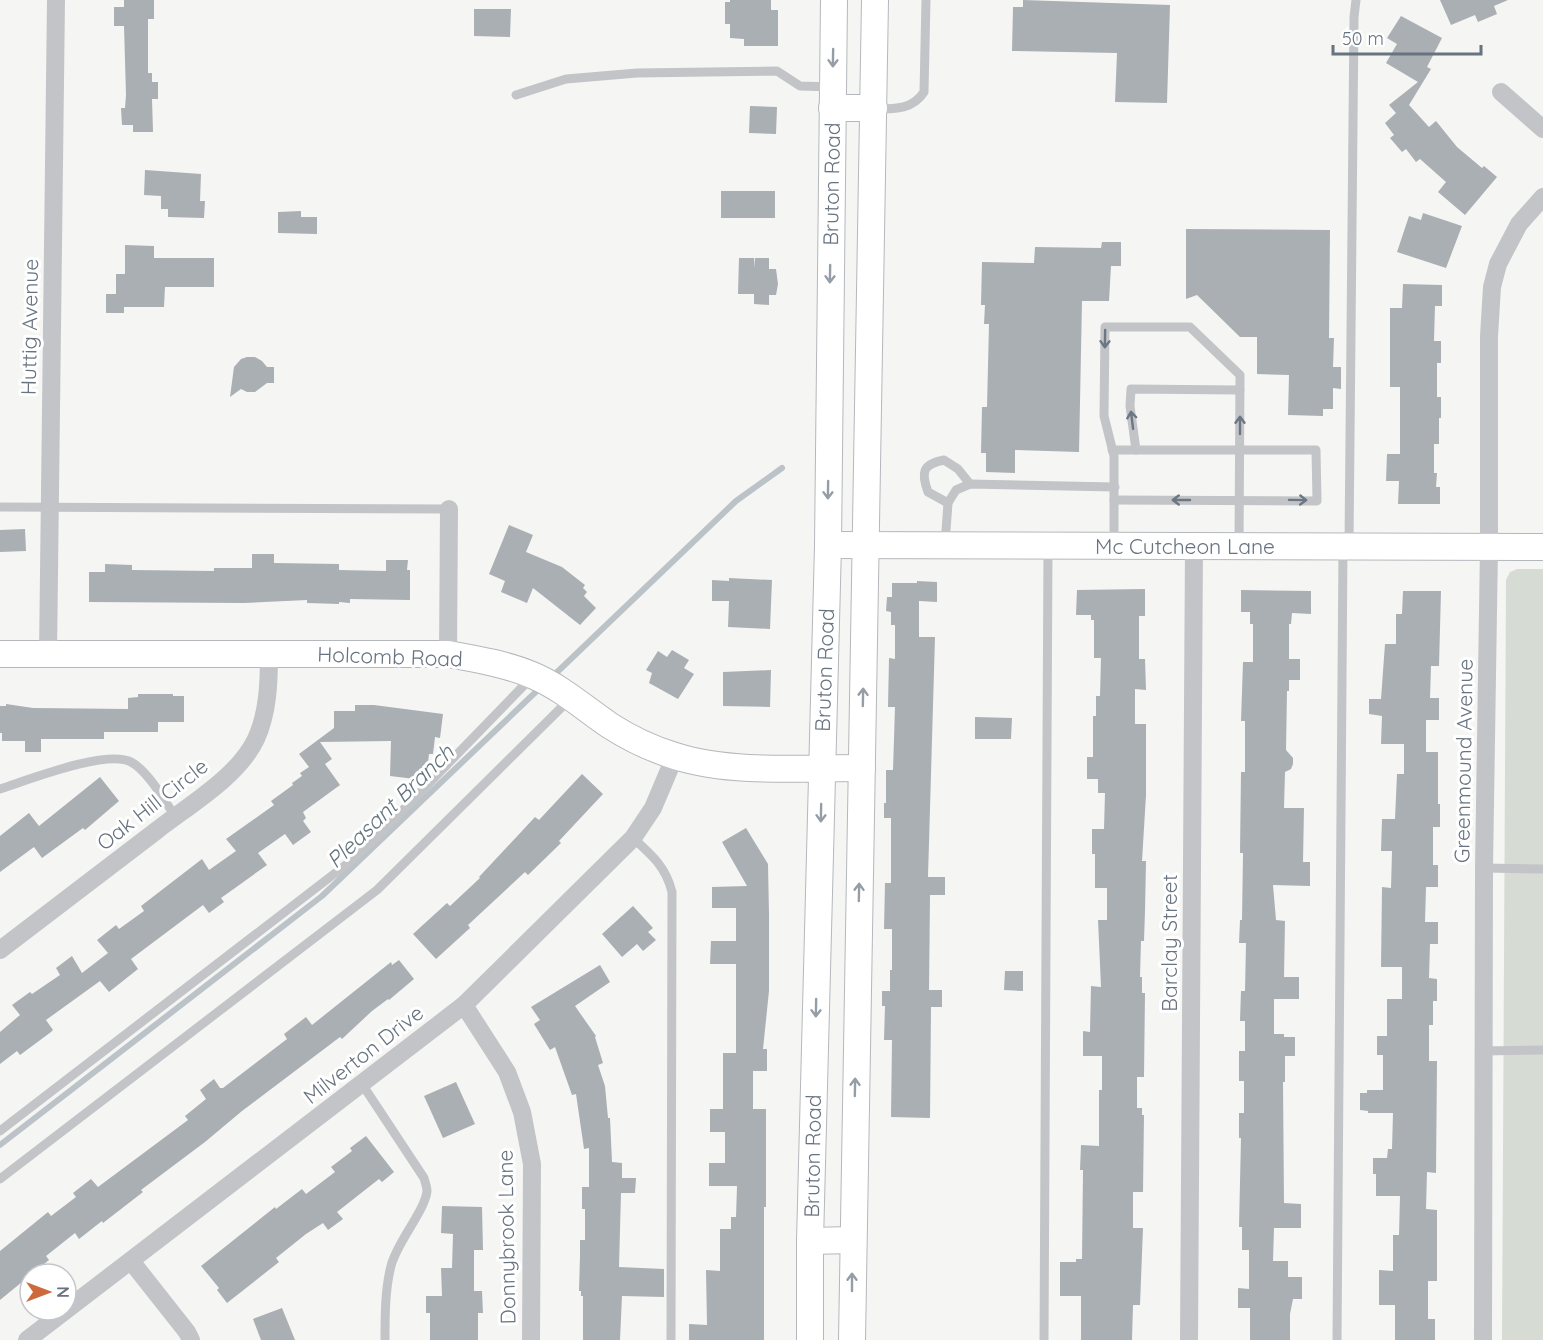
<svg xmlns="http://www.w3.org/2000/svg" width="1543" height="1340" viewBox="0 0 1543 1340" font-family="Quicksand,sans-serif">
<rect width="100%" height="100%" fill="#f5f5f3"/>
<polygon fill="#d6dcd4" points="1517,569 1543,569 1543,1340 1502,1340 1506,580 1510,572"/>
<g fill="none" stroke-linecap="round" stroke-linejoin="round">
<g stroke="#bcc3c8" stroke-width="6">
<polyline points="552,677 736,501 782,468"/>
<polyline points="0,1145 322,896 542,686"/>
</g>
</g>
<g fill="#aaafb4">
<polygon points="124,0 154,0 154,19 148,19 148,73 152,73 152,82 158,82 158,99 152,99 153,132 133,132 133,125 122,125 121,108 125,108 126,95 124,26 114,26 114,7 124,7"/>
<polygon points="730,0 771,0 771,10 778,10 778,46 744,46 744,39 730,38 730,24 725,24 725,2 730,2"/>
<polygon points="1023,0 1170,5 1167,103 1115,102 1117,53 1012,51 1013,7 1023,7"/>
<polygon points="1440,0 1508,0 1494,6 1497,14 1478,22 1475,15 1451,25"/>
<polygon points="474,9 511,9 510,37 474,36"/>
<polygon points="1401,16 1442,38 1427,67 1431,69 1409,105 1429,127 1436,121 1457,147 1482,168 1484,166 1497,177 1465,215 1438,192 1446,182 1420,159 1416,162 1406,149 1402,152 1390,138 1394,135 1385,123 1396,113 1389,105 1418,82 1386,63 1397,44 1387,38"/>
<polygon points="750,106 777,107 776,134 749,133"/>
<polygon points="145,170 201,174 200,201 205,201 204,218 168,217 168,209 161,209 161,196 144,195"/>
<rect x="721" y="191" width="54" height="27"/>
<polygon points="301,211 301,217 317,217 317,234 278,233 278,212"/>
<polygon points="1423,213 1462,226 1446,268 1397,252 1409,216 1421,220"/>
<polygon points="1186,229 1330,230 1329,338 1334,338 1333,367 1341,367 1341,389 1333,388 1333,409 1323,409 1323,416 1288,415 1289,375 1257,374 1257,337 1240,337 1197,295 1186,299"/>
<polygon points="1102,242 1121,242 1121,266 1111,266 1109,301 1082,301 1079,452 1015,450 1015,473 986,472 986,453 981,453 982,407 987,407 989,324 984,324 985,305 981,305 982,262 1034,263 1035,247 1101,248"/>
<polygon points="125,245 154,246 154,258 214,258 214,287 165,287 164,307 124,307 124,313 106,313 106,294 116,294 116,274 125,274"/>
<polygon points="739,258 754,258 754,268 755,258 769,258 769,269 776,269 778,284 776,295 769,295 769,305 754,304 754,294 738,294"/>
<polygon points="1403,284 1442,285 1442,306 1435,306 1434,341 1441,341 1441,363 1437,363 1437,397 1441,397 1441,418 1439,418 1439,444 1434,444 1434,473 1437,473 1436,487 1440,487 1440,504 1398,504 1399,481 1386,481 1387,454 1400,454 1400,387 1390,387 1390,308 1402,308"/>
<polygon points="247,357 255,357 262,361 267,367 274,367 274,383 267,383 255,392 247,392 241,389 230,397 234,367 241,359"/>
<polygon points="509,525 533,535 526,552 562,567 585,585 583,588 587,592 584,596 596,608 580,625 533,588 527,603 501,592 505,581 489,574"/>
<polygon points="25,529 26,551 0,552 0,530"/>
<polygon points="252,554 274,554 274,563 339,564 339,570 386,571 386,560 408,560 407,570 410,570 410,600 350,599 350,603 339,602 339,604 307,603 307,600 244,603 89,602 89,572 105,572 105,564 132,565 132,570 214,571 214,568 252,568"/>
<polygon points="729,578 772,580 770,629 728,627 729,601 712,601 712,580 729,581"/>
<polygon points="917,581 937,582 937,602 919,601 919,637 935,637 928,877 945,877 945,895 930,895 929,990 942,990 942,1007 931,1007 930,1118 891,1117 892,1040 884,1040 885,1006 882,1006 882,991 890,991 890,970 892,970 892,929 884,929 885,883 891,883 891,818 884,818 884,803 886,803 886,770 893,770 895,707 888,707 889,658 895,659 895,625 891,625 891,612 886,611 887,597 892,597 892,583 917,583"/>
<polygon points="1145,589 1145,616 1139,616 1139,659 1145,659 1146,690 1135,689 1135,724 1146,724 1146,795 1142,861 1146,861 1145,911 1144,941 1141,941 1140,977 1142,977 1142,993 1145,993 1144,1077 1137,1077 1137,1108 1142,1108 1142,1115 1144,1115 1143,1192 1133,1192 1133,1228 1143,1228 1140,1305 1133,1305 1132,1340 1081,1340 1081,1296 1060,1296 1060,1262 1076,1262 1076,1259 1082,1259 1083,1170 1080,1170 1081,1145 1099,1146 1099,1090 1102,1090 1102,1056 1083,1056 1083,1031 1090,1032 1091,986 1101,987 1098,920 1107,920 1107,888 1095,888 1095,854 1092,854 1092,829 1104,829 1105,793 1098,793 1098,779 1087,779 1087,757 1093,757 1093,716 1096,716 1096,696 1100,696 1101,658 1094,658 1094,620 1091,620 1091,615 1076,615 1077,590"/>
<polygon points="1241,590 1311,591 1311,614 1292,613 1291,624 1289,624 1289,659 1300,659 1300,680 1289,680 1289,691 1287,691 1286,750 1293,758 1293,764 1291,769 1285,772 1284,808 1304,808 1303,862 1310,862 1310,886 1273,885 1276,920 1285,921 1284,977 1299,977 1299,999 1274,999 1274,1034 1284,1034 1284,1037 1295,1037 1295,1056 1285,1056 1285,1082 1283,1082 1284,1203 1301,1204 1301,1228 1274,1228 1273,1261 1288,1261 1288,1277 1302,1277 1302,1299 1293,1299 1290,1314 1290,1340 1250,1340 1250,1308 1238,1308 1238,1288 1249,1289 1249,1250 1242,1250 1242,1227 1239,1227 1241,1138 1239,1138 1239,1113 1244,1113 1244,1081 1239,1081 1239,1051 1245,1051 1245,1021 1240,1021 1241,991 1245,991 1246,943 1239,943 1240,920 1242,920 1243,853 1240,853 1241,772 1245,772 1245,721 1241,721 1243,662 1253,662 1253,624 1250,624 1250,612 1241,612"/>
<polygon points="1403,591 1441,591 1439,666 1431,666 1430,698 1439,698 1439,720 1426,720 1426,752 1438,752 1438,804 1440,804 1440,827 1433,827 1433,865 1438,865 1438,887 1426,887 1425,922 1438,922 1438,944 1430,944 1429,978 1437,979 1437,1001 1433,1001 1433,1025 1429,1025 1429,1061 1437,1061 1436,1173 1427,1172 1426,1209 1437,1210 1437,1281 1428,1281 1428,1319 1435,1319 1435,1340 1395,1340 1395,1305 1379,1305 1379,1270 1393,1271 1393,1235 1399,1235 1400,1196 1376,1196 1376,1174 1373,1174 1373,1158 1387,1158 1388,1149 1392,1149 1393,1113 1368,1113 1368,1111 1360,1110 1360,1093 1367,1093 1367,1090 1383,1090 1383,1055 1377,1055 1377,1036 1387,1036 1387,999 1402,999 1402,967 1381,967 1382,887 1391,888 1392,851 1381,851 1382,819 1395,819 1397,774 1404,774 1404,744 1381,744 1382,716 1369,714 1369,699 1381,699 1385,644 1396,644 1396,614 1402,614"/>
<polygon points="672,650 689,660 684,668 694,674 678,699 649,683 652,673 646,670 658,651 667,657"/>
<polygon points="771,670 770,707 723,706 723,672"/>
<polygon points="138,694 173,694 173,696 184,696 184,722 158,722 158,732 104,732 104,739 41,739 41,752 25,752 25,741 2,741 2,733 0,733 0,706 6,706 6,704 33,708 128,709 128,698 138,697"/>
<polygon points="355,705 374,705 443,714 440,738 435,737 433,754 429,754 427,772 423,771 415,779 390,776 391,741 320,742 332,759 325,764 340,785 303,812 306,818 303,821 311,832 293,845 285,834 258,853 267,865 221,898 224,902 209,913 203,905 131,959 138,969 109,992 100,981 46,1020 53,1030 51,1032 20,1055 17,1051 0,1064 0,1032 20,1015 12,1005 30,992 32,994 60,975 56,968 72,956 82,973 108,953 97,940 116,925 119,929 144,911 141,906 202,859 209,870 236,851 226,839 274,805 271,801 293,785 292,783 302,776 300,773 309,767 299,754 334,728 334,711 355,711"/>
<polygon points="975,717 1012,718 1011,739 975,739"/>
<polygon points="582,774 603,794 559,841 561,843 528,875 525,872 468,925 470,928 436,959 413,934 447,903 450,906 480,878 479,877 535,817 539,820"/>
<polygon points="100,777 119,801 85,830 83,828 42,858 34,847 0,872 0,836 29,813 39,826"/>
<polygon points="746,828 768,864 769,914 769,991 763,1049 767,1049 767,1071 753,1071 753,1109 766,1109 766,1207 764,1207 764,1340 689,1340 689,1324 707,1325 706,1270 720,1271 720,1229 731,1229 731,1217 736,1217 737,1186 709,1186 709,1163 725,1163 725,1132 710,1132 710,1109 723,1109 723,1053 736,1053 736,964 710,964 711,941 736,941 736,908 712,908 712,887 747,886 722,842"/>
<polygon points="633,906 653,928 648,932 656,940 643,951 637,944 622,957 602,934"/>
<polygon points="399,960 414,979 389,1000 388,999 372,1011 342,1039 340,1037 242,1111 205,1142 141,1190 143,1192 103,1223 102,1221 79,1239 75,1233 46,1256 49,1260 0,1300 0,1251 48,1212 51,1216 76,1197 73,1193 91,1179 98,1187 188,1120 185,1116 206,1099 200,1090 214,1079 220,1088 223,1088 287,1039 284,1034 306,1017 312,1025 391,962 392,965"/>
<polygon points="600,965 610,982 575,1006 596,1036 595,1037 603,1063 598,1065 605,1086 608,1118 610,1118 612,1162 622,1163 622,1178 636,1178 635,1193 621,1193 619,1267 664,1269 664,1297 622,1296 620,1340 583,1340 583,1296 581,1296 581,1291 579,1291 580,1256 580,1240 585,1240 585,1209 582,1209 582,1187 589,1187 589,1148 584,1149 576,1094 572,1095 555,1047 550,1050 534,1024 540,1020 531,1007"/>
<polygon points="1005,971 1023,971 1023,991 1004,990"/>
<polygon points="456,1082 475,1124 443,1138 424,1096"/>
<polygon points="366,1136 394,1172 382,1182 379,1179 337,1212 343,1219 328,1230 323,1223 306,1234 276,1258 279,1262 227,1303 217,1290 219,1288 201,1266 275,1207 276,1209 302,1189 306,1194 335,1172 331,1167 352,1151 350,1148"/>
<polygon points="442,1206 482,1207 483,1250 474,1250 474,1291 482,1291 483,1313 478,1313 478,1340 430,1340 430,1313 426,1313 426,1296 442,1296 441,1268 452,1268 453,1234 441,1233"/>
<polygon points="282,1308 295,1340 261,1340 253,1319"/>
</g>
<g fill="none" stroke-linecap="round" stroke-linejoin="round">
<g stroke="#b4b8bc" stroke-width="28">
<g id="secondary">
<polyline points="832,108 874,108"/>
<polyline points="828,545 1543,547"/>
<path d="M 0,654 L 448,654 C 476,659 506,664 532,675 C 561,687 584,708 609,725 C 629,738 652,749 675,756 C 732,774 803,768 862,768"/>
<polyline points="810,1241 852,1240"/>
<polyline points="810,1340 810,1241 828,545 834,0"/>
<polyline points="852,1340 875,0"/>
</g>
</g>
<g stroke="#c2c4c7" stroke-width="9">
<polyline points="516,95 566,79 637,73 777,71 800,86 833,87"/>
<path d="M 877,109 C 896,109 913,109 924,92 L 926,0"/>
<polyline points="1112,450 1316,450 1317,501 1114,500"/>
<polyline points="1136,450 1130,406 1131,389 1240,390"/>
<path d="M 948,503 L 928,492 C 921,473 922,464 944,460 L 958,469 L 970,484"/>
<polyline points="0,507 449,509"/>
<polyline points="1114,543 1114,456 1104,416 1105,327 1190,327 1240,375 1239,544"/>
<polyline points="1349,543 1354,17 1356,0"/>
<polyline points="945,544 948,503 956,490 970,484 1115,487"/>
<path d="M 0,789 C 28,780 107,749 131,762 C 148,771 164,800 175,816"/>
<path d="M 633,838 C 651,854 666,867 672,892 L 671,1340"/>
<polyline points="1484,868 1543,869"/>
<polyline points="1483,1051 1543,1050"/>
<path d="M 362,1084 L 424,1178 C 425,1182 427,1187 427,1191 C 425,1211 397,1242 391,1266 C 385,1289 385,1316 385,1340"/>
<polyline points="0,1131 347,864 375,839 531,678"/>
<polyline points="0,1179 377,890 570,699"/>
<polyline points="1044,1340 1048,547"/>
<polyline points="1337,1340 1343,548"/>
</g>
<g stroke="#c2c4c7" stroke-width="18">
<polyline points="1501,92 1543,129"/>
<polyline points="448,654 449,509"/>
<polyline points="48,655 56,0"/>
<path d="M 0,950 C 52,910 104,871 156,831 C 189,805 238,777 256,739 C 268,713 269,682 269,654"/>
<polyline points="464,1005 507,1072 522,1112 532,1164 531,1340"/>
<polyline points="131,1261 187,1332 191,1340"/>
<polyline points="27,1340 464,1005 633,838 653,808 675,756"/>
<polyline points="1189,1340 1194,547"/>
<polyline points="1483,1340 1484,868 1489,547 1489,336 1492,287 1498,264 1519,224 1543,197"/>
</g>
<use href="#secondary" stroke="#fff" stroke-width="26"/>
</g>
<defs><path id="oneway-shaft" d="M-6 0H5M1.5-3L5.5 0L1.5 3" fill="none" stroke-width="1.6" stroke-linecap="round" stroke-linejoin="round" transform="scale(1.5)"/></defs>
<g stroke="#959da6">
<use href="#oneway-shaft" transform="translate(833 58) rotate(91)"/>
<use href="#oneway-shaft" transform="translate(830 274) rotate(91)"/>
<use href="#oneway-shaft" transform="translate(828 490) rotate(91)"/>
<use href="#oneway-shaft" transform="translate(863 697) rotate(-89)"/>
<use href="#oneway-shaft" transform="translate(821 813) rotate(91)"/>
<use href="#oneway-shaft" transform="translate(859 892) rotate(-89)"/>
<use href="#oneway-shaft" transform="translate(816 1008) rotate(91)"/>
<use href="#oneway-shaft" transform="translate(855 1087) rotate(-89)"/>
<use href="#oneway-shaft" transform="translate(852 1282) rotate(-90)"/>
</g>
<g stroke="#6c7784">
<use href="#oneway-shaft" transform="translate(1105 339) rotate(91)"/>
<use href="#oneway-shaft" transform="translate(1132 420) rotate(-97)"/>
<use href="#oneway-shaft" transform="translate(1240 425) rotate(-90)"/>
<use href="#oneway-shaft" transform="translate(1181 500) rotate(180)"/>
<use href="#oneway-shaft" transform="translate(1298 500) rotate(1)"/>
</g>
<g text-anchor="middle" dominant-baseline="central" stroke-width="6" stroke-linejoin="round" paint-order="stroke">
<g font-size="21" fill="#687380" stroke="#fff">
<text transform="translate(831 184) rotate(-89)">Bruton Road</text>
<text transform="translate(29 327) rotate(-89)">Huttig Avenue</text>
<text x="1185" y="546">Mc Cutcheon Lane</text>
<text transform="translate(390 656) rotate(2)">Holcomb Road</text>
<text transform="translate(824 670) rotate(-88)">Bruton Road</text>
<text transform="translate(1463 761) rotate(-89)">Greenmound Avenue</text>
<text transform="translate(152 804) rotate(-38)">Oak Hill Circle</text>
<text transform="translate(1169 943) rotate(-90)">Barclay Street</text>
<text transform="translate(363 1054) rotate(-38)">Milverton Drive</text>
<text transform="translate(812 1156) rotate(-89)">Bruton Road</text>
<text transform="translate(506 1237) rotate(-91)">Donnybrook Lane</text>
</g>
<g font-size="22" font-style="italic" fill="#64737c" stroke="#fff">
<text transform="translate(390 806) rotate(-44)">Pleasant Branch</text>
</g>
</g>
<g transform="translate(48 1292) rotate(90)"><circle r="28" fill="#ffffff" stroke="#c3c7cc" stroke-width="1.5"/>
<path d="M0-4.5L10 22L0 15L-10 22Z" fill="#cd6a3b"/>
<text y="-9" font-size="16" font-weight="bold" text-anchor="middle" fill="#687380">N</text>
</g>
<path d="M1333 45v9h148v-9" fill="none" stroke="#687380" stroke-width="3"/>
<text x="1342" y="45" font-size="18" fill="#687380" stroke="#ffffff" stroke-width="4.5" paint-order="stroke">50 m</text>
</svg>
